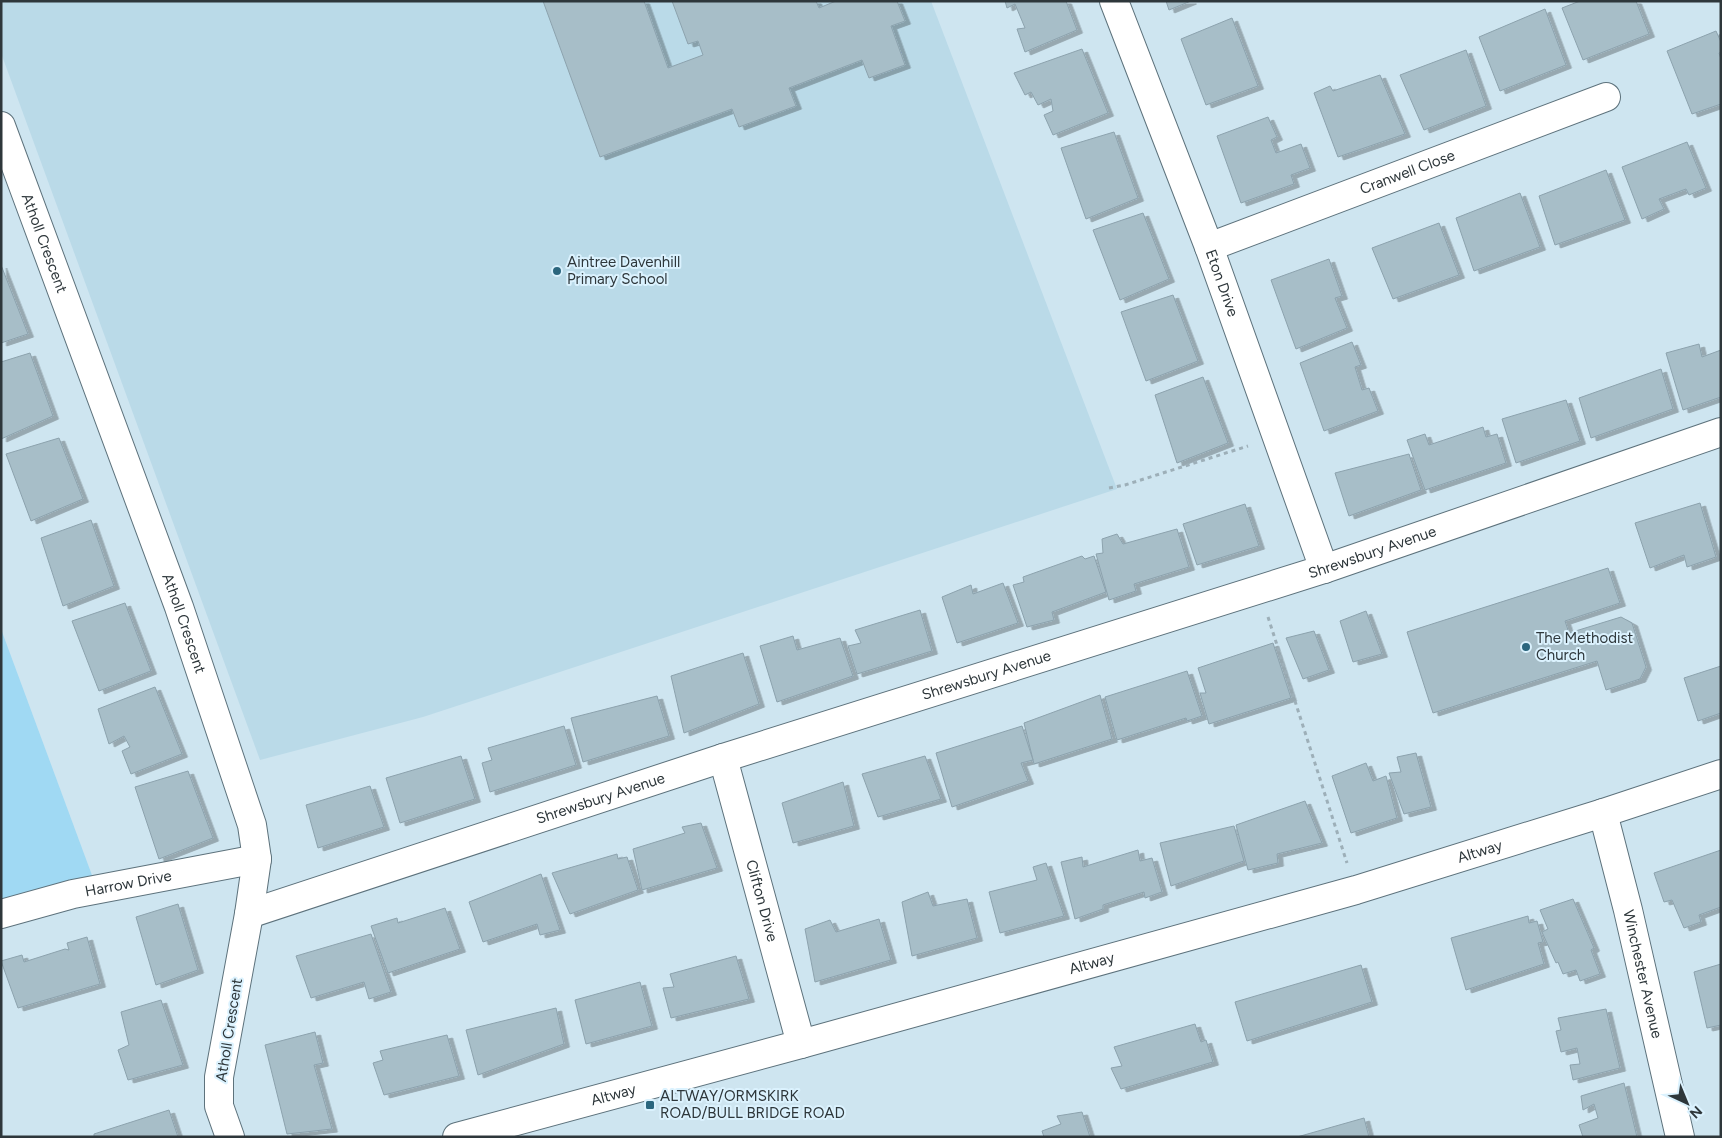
<svg xmlns="http://www.w3.org/2000/svg" width="1722" height="1138" viewBox="0 0 1722 1138" font-family="Figtree,sans-serif">
<defs>
<filter id="shadow"><feDropShadow dx="5.5" dy="3" stdDeviation="0" flood-color="#0004"/></filter>
</defs>
<rect width="100%" height="100%" fill="#cee5f0"/>
<polygon fill="#badae8" points="1,1 931,1 1117,489 423,717 260,760 1,53"/>
<polygon fill="#a0d9f3" points="1,629 93,878 1,903"/>
<g fill="#a7bec8" stroke="#8ca2ad" filter="url(#shadow)">
<polygon points="543,1 644,1 668,68 703,55 698,41 688,44 672,1 816,1 819,8 836,1 897,1 905,21 891,26 905,65 869,78 862,60 789,88 796,106 739,127 732,109 600,157"/>
<polygon points="1005,1 1066,1 1077,30 1025,52 1017,29 1025,28 1015,4 1007,8"/>
<polygon points="1166,1 1191,1 1169,10"/>
<polygon points="1580,1 1636,1 1649,34 1583,60 1562,8"/>
<polygon points="1545,9 1566,65 1500,91 1479,37"/>
<polygon points="1232,18 1258,86 1206,105 1181,39"/>
<polygon points="1716,31 1721,42 1721,52 1719,53 1721,59 1721,104 1692,114 1667,51"/>
<polygon points="1082,49 1108,113 1053,135 1044,115 1053,111 1051,99 1038,105 1031,92 1025,95 1014,73"/>
<polygon points="1466,50 1486,106 1424,130 1400,75"/>
<polygon points="1380,75 1405,134 1338,157 1314,93 1330,86 1333,91"/>
<polygon points="1268,117 1277,137 1271,140 1276,153 1301,144 1310,168 1291,175 1294,184 1241,203 1217,136"/>
<polygon points="1114,132 1138,198 1086,219 1061,148"/>
<polygon points="1687,142 1706,188 1689,195 1686,189 1659,199 1664,209 1642,219 1622,167"/>
<polygon points="1606,170 1625,220 1555,245 1539,196"/>
<polygon points="1520,193 1540,247 1474,271 1456,218"/>
<polygon points="1143,213 1169,279 1120,300 1093,230"/>
<polygon points="1439,223 1459,275 1393,299 1372,248"/>
<polygon points="1329,259 1342,296 1335,298 1347,328 1296,349 1271,280"/>
<polygon points="1,265 28,334 1,343"/>
<polygon points="1173,295 1198,361 1146,381 1121,312"/>
<polygon points="1352,342 1361,365 1355,367 1362,390 1369,388 1378,411 1324,431 1300,363"/>
<polygon points="1699,344 1702,357 1721,350 1721,397 1683,410 1666,353"/>
<polygon points="30,353 53,416 1,439 1,362"/>
<polygon points="1661,369 1673,409 1591,438 1579,398"/>
<polygon points="1203,377 1228,443 1177,463 1155,395"/>
<polygon points="1566,400 1580,441 1516,463 1502,419"/>
<polygon points="1483,427 1486,437 1497,434 1506,463 1425,490 1407,440 1425,434 1429,445"/>
<polygon points="59,438 83,499 31,521 6,454"/>
<polygon points="1409,454 1421,490 1349,516 1335,473"/>
<polygon points="1700,503 1716,557 1687,567 1684,555 1650,568 1635,523"/>
<polygon points="1245,504 1259,546 1197,565 1183,524"/>
<polygon points="91,520 114,586 63,606 41,538"/>
<polygon points="1177,529 1189,567 1134,584 1136,591 1109,600 1096,554 1103,553 1102,539 1117,534 1123,544"/>
<polygon points="1082,556 1085,559 1094,556 1106,592 1052,612 1054,620 1027,627 1013,585 1024,582 1023,577"/>
<polygon points="1608,568 1620,603 1565,621 1569,633 1621,617 1632,623 1646,667 1640,679 1606,690 1597,661 1433,713 1407,632"/>
<polygon points="1003,583 1018,623 957,643 942,597 971,585 973,594"/>
<polygon points="125,603 151,671 99,691 72,621"/>
<polygon points="920,610 932,651 857,674 848,646 861,643 855,630"/>
<polygon points="1366,611 1382,654 1353,662 1340,621"/>
<polygon points="1314,631 1329,670 1303,679 1286,638"/>
<polygon points="793,636 797,650 840,638 853,676 777,702 760,646"/>
<polygon points="1273,643 1291,698 1209,724 1200,693 1206,693 1198,668"/>
<polygon points="743,653 759,704 684,733 671,676"/>
<polygon points="1721,666 1721,713 1698,721 1684,678"/>
<polygon points="1187,671 1202,716 1187,721 1186,718 1117,740 1105,697"/>
<polygon points="155,687 182,754 131,774 122,751 130,747 124,736 109,744 98,709"/>
<polygon points="1100,695 1112,739 1034,764 1024,723"/>
<polygon points="657,696 669,736 583,762 571,718"/>
<polygon points="564,726 576,765 490,792 482,763 492,760 488,748"/>
<polygon points="1022,726 1033,760 1021,763 1028,781 952,807 936,753"/>
<polygon points="1416,753 1431,807 1404,814 1389,773 1401,772 1397,757"/>
<polygon points="461,756 475,799 400,823 386,778"/>
<polygon points="925,756 941,799 878,817 862,774"/>
<polygon points="1366,763 1373,781 1386,776 1397,818 1351,833 1332,776"/>
<polygon points="188,771 213,838 159,859 135,787"/>
<polygon points="843,782 854,826 793,843 782,803"/>
<polygon points="370,786 384,827 318,848 306,805"/>
<polygon points="1305,801 1322,843 1277,854 1278,863 1248,870 1236,825"/>
<polygon points="701,823 717,868 642,890 633,849 685,833 682,827"/>
<polygon points="1234,826 1244,861 1171,886 1160,843"/>
<polygon points="1138,850 1140,861 1152,858 1162,892 1145,898 1144,892 1103,905 1103,909 1075,919 1061,862 1082,857 1083,867"/>
<polygon points="1721,850 1721,907 1699,915 1701,922 1684,928 1672,900 1664,902 1654,873"/>
<polygon points="617,854 618,859 627,857 638,890 570,914 552,873"/>
<polygon points="1046,863 1064,916 1000,933 989,892 1037,880 1033,867"/>
<polygon points="541,874 560,930 540,935 537,924 483,942 469,902"/>
<polygon points="928,892 933,906 967,899 977,938 912,956 902,902"/>
<polygon points="1573,899 1594,948 1591,950 1600,974 1580,981 1576,970 1563,974 1558,962 1556,963 1542,932 1548,929 1540,910"/>
<polygon points="178,904 198,970 156,985 136,917"/>
<polygon points="445,908 460,949 388,973 371,926 397,918 398,923"/>
<polygon points="1528,916 1529,923 1537,921 1543,942 1538,943 1544,964 1466,990 1451,938"/>
<polygon points="879,919 891,960 815,982 805,929 830,920 836,932"/>
<polygon points="371,934 391,992 369,999 364,982 311,998 296,956"/>
<polygon points="87,937 100,984 18,1008 1,961 22,955 24,962 65,949 69,950 67,943"/>
<polygon points="736,956 749,999 671,1018 663,988 674,987 670,974"/>
<polygon points="1721,964 1721,1025 1707,1028 1694,972"/>
<polygon points="1361,965 1372,1002 1247,1041 1235,1002"/>
<polygon points="640,982 652,1026 586,1044 575,1000"/>
<polygon points="161,1000 183,1065 128,1080 118,1050 129,1045 121,1012"/>
<polygon points="556,1008 564,1044 478,1075 466,1030"/>
<polygon points="1606,1009 1620,1068 1573,1080 1570,1065 1580,1064 1577,1048 1561,1052 1556,1031 1561,1030 1558,1018"/>
<polygon points="1195,1024 1201,1042 1206,1040 1213,1062 1121,1089 1111,1068 1122,1066 1114,1047"/>
<polygon points="315,1032 323,1063 314,1065 332,1129 287,1134 265,1045"/>
<polygon points="447,1035 459,1076 384,1095 373,1063 383,1060 380,1051"/>
<polygon points="1624,1083 1637,1137 1583,1137 1579,1125 1598,1118 1594,1104 1583,1110 1581,1096"/>
<polygon points="169,1110 178,1137 94,1137 94,1134"/>
<polygon points="1082,1112 1090,1137 1044,1137 1042,1131 1061,1124 1057,1116"/>
<polygon points="1364,1118 1369,1137 1297,1137"/>
</g>
<g fill="none" stroke-linecap="round" stroke-linejoin="round">
<g stroke="#5d727c" stroke-width="30">
<g id="minor">
<path id="s1" d="M 1114,1 L 1209,247 L 1324,569"/>
<path id="s2" d="M 1,126 L 179,607 L 252,825 L 257,859 L 249,914 L 219,1077 L 219,1106 L 230,1137"/>
<path id="s3" d="M 1209,247 L 1606,97"/>
<path id="s4" d="M 723,758 L 801,1044"/>
<path id="s5" d="M 1603,813 L 1628,910 L 1680,1137"/>
<path id="s6" d="M 1,914 L 73,894 L 257,859"/>
<path id="s7" d="M 249,914 L 723,758 L 1324,569 L 1721,432"/>
<path id="s8" d="M 457,1137 L 801,1044 L 1356,890 L 1603,813 L 1721,774"/>
</g>
</g>
<g stroke="#9dafb8" stroke-width="3" stroke-dasharray="4 4" stroke-linecap="butt">
<polyline points="1109,488 1125,485 1248,446"/>
<polyline points="1268,617 1347,863"/>
</g>
<use href="#minor" stroke="#fff" stroke-width="28"/>
</g>
<g fill="#2b667e" stroke="#dbf2fe" stroke-width="2">
<circle cx="557" cy="271" r="5"/>
<circle cx="1526" cy="647" r="5"/>
<rect x="645" y="1100" width="10" height="10" rx="2.5"/>
</g>
<g text-anchor="middle" dominant-baseline="central" stroke-width="4" stroke-linejoin="round" paint-order="stroke">
<g font-size="15" fill="#2e373b" stroke="#dbf2fe">
<text stroke="none"><textPath href="#s3" startOffset="212">Cranwell Close</textPath></text>
<text stroke="none"><textPath href="#s2" startOffset="125">Atholl Crescent</textPath></text>
<text stroke="none"><textPath href="#s1" startOffset="302">Eton Drive</textPath></text>
<text stroke="none"><textPath href="#s7" startOffset="1180">Shrewsbury Avenue</textPath></text>
<text stroke="none"><textPath href="#s2" startOffset="530">Atholl Crescent</textPath></text>
<text stroke="none"><textPath href="#s7" startOffset="775">Shrewsbury Avenue</textPath></text>
<text stroke="none"><textPath href="#s7" startOffset="370">Shrewsbury Avenue</textPath></text>
<text stroke="none"><textPath href="#s8" startOffset="1062">Altway</textPath></text>
<text stroke="none"><textPath href="#s6" startOffset="131">Harrow Drive</textPath></text>
<text stroke="none"><textPath href="#s4" startOffset="148">Clifton Drive</textPath></text>
<text stroke="none"><textPath href="#s8" startOffset="658">Altway</textPath></text>
<text stroke="none"><textPath href="#s5" startOffset="166">Winchester Avenue</textPath></text>
<text transform="translate(229 1030) rotate(-81)">Atholl Crescent</text>
<text stroke="none"><textPath href="#s8" startOffset="162">Altway</textPath></text>
</g>
<g font-size="15" fill="#2e373b" stroke="#dbf2fe" text-anchor="start">
<text x="567" y="262">Aintree Davenhill<tspan x="567" dy="17">Primary School</tspan></text>
<text x="1536" y="638">The Methodist<tspan x="1536" dy="17">Church</tspan></text>
<text x="660" y="1096">ALTWAY/ORMSKIRK<tspan x="660" dy="17">ROAD/BULL BRIDGE ROAD</tspan></text>
</g>
</g>
<rect width="1722" height="1138" fill="none" stroke="#2e373b" stroke-width="5"/>
<g transform="translate(1687 1103) rotate(136)" stroke="#dbf2fe" stroke-width="4" paint-order="stroke">
<path d="M0-4L9 19L0 12L-9 19Z" fill="#2e373b"/>
<text y="-8" font-size="14" font-weight="bold" text-anchor="middle" fill="#2e373b">N</text>
</g>
</svg>
